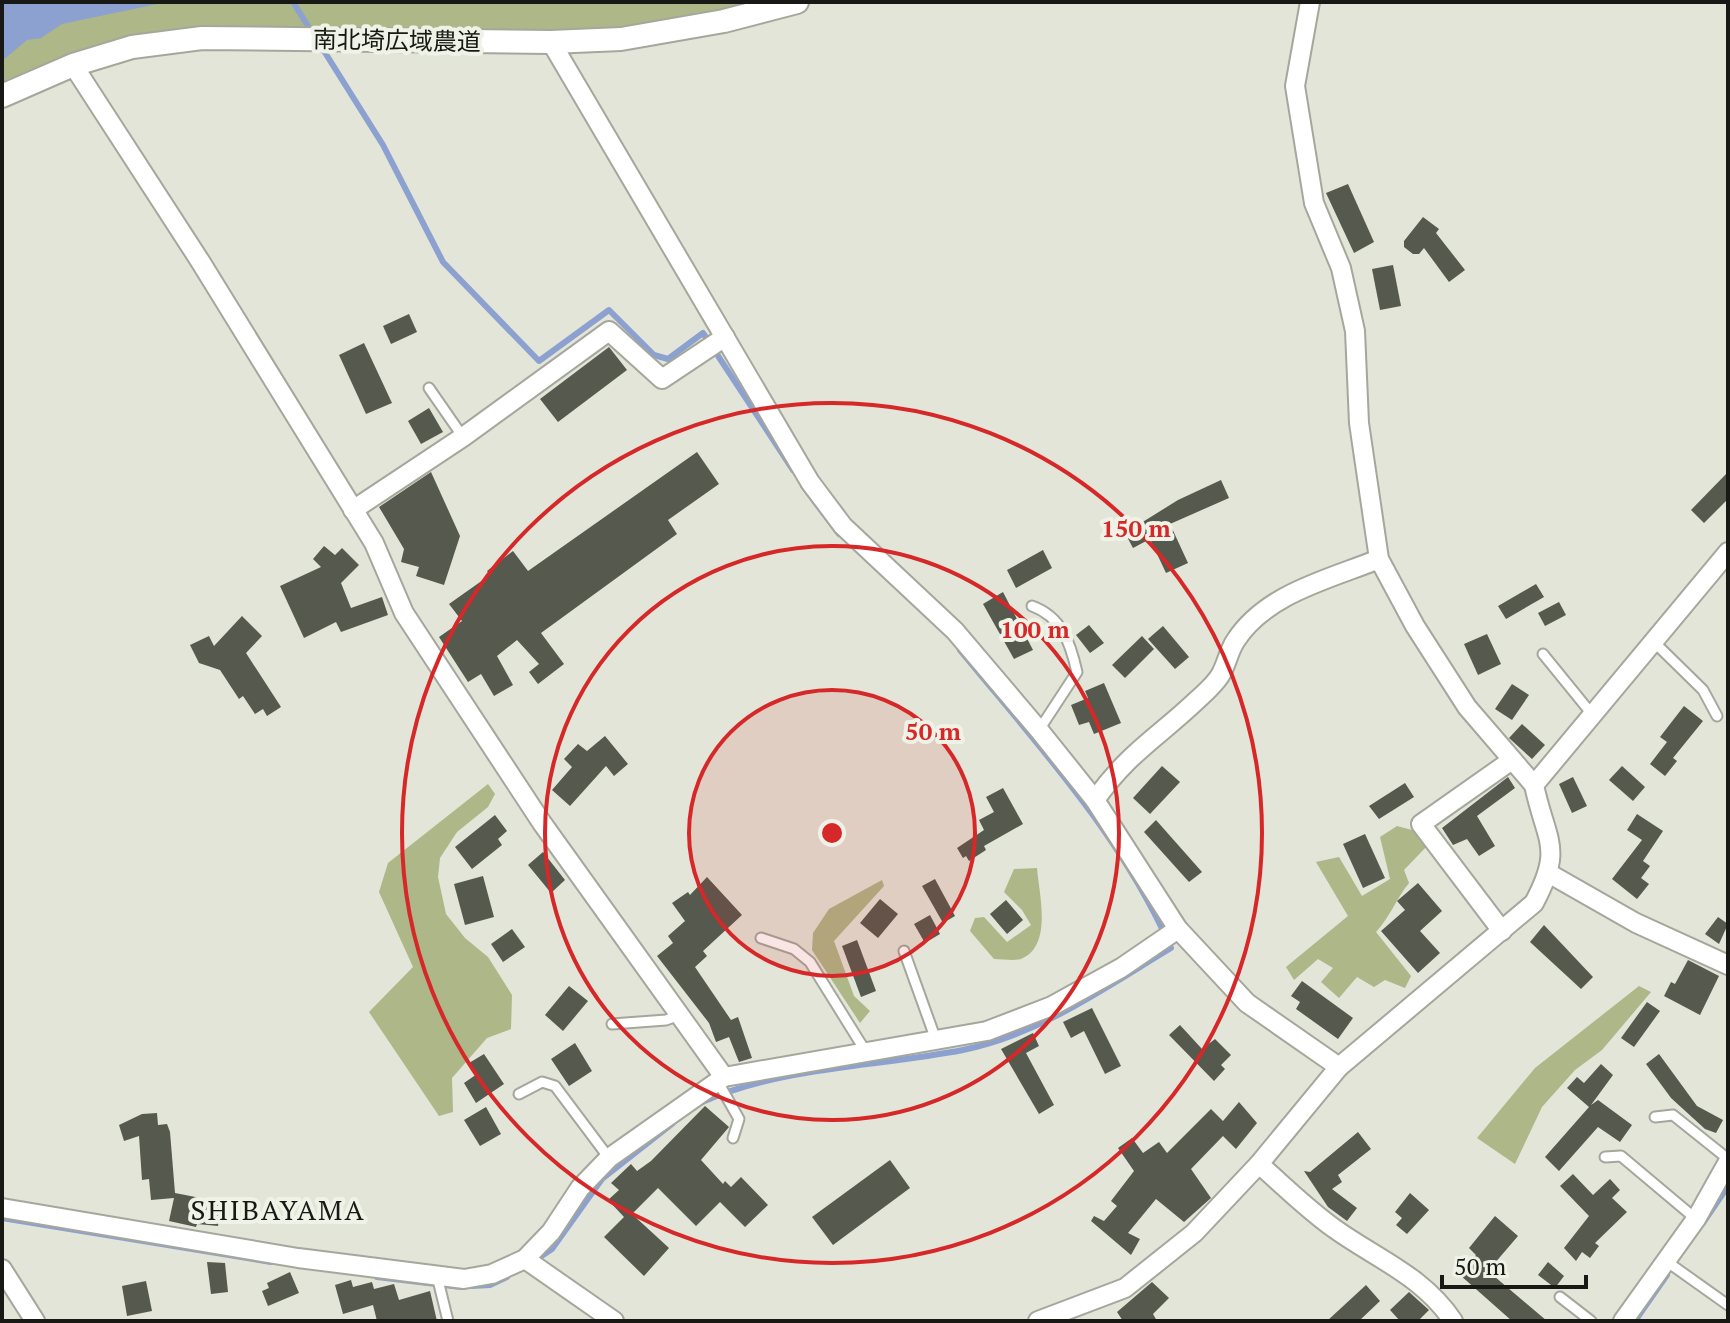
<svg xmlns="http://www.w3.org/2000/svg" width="1730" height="1323" viewBox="0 0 1730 1323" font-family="'PT Serif','Noto Sans JP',serif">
<rect width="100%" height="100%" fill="#e2e5d8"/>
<g fill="#adb787">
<polygon points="2,2 760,2 666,25 585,31 234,29 2,86"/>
<polygon points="488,784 495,794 488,807 457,832 440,858 438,877 446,914 465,938 488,957 512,995 511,1029 487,1038 452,1078 453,1112 439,1116 369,1012 413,967 379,892 388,863"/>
<path d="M 1397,826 L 1412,830 L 1427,846 L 1404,870 L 1409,883 C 1396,899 1390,917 1376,932 L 1411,976 L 1405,988 L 1385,980 L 1374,987 L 1357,977 L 1339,998 L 1321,982 L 1333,968 L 1318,959 L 1294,980 L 1286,967 L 1348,916 L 1316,862 L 1339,857 L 1362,896 L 1390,879 L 1380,837 Z"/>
<path d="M 1037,868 C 1039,894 1053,946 1021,959 C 1014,961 1002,959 994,959 L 970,931 L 975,918 L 984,917 L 1007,942 L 1031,925 L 1022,910 L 1004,892 L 1014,869 Z"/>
<polygon points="882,880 884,886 834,941 854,996 870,1011 860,1023 812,950 813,933 829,909"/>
<polygon points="1639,986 1651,992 1602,1050 1575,1070 1542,1107 1515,1164 1477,1138 1535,1068"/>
</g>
<polygon fill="#8da1d0" points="2,2 167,2 62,24 41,38 27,40 2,61"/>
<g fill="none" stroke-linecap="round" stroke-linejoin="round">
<g stroke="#8da1d0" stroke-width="6">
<polyline points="293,2 313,34"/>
<polyline points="319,43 383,145 443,262 539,361 609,310 654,355 668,359 703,333 793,470"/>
<polyline points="803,486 839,534"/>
<path d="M 700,1103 C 783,1066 875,1067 963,1050 C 1039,1035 1106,987 1171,948 C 1122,836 1037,744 960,650"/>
<polyline points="2,1218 271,1262"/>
<polyline points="1703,1223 1728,1186"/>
<polyline points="534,1261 552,1249 602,1179 672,1124"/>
<polyline points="377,1277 461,1287"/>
<polyline points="472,1286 490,1285 507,1277"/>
<polyline points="1635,1321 1667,1275"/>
</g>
</g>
<g fill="#56594e">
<polygon points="1348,184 1374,242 1354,253 1326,193"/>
<polygon points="1423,217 1439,229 1436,233 1465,270 1449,282 1424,248 1419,254 1413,254 1404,247 1404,241"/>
<polygon points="1393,265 1401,306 1380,310 1372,269"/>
<polygon points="409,314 417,332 391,344 383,326"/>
<polygon points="364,343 392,403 366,414 339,355"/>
<polygon points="609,347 627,370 558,422 540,399"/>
<polygon points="429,408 443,432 421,444 408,421"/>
<polygon points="697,452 719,484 668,520 677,534 541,633 564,664 538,684 529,672 539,664 517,640 497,656 513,685 494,696 481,674 468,682 439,637 462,621 449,604 490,575 487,571 513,551 528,571"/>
<polygon points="431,472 460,536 444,585 416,576 419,567 401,562 404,549 379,507"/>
<polygon points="1728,472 1728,499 1704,523 1691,510"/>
<polygon points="1221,480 1229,498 1170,524 1188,563 1166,573 1150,539 1133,548 1125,533 1178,500"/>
<polygon points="324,546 335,555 342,548 359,565 341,583 351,608 382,597 388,615 341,632 336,622 304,638 280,586 321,567 313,559"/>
<polygon points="1043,550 1052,568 1016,588 1007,570"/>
<polygon points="1536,584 1544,597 1506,619 1498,606"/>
<polygon points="1003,592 1033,650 1014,659 983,604"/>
<polygon points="1559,602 1566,615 1545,626 1538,613"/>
<polygon points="242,616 262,636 246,653 281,707 267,716 263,709 255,714 243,696 239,699 220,670 199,663 190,645 209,636 214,646"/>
<polygon points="1089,625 1104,643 1090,653 1076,635"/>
<polygon points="1163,626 1189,657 1175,669 1148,639"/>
<polygon points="1487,634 1501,664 1478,675 1464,644"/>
<polygon points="1142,636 1154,649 1125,678 1112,665"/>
<polygon points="1104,683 1121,723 1094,734 1089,722 1079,725 1071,705 1088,698 1085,691"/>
<polygon points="1512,684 1529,695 1512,720 1495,709"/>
<polygon points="1684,706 1703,721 1673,758 1677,761 1665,776 1650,764 1667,742 1660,737"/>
<polygon points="1522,724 1545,745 1532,759 1509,738"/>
<polygon points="605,736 628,764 614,776 606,766 570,806 552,790 572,767 564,759 578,744 587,751"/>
<polygon points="1162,766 1180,782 1150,814 1133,798"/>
<polygon points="1622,766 1645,787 1633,801 1609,780"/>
<polygon points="1508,777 1515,788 1477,816 1495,846 1479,856 1467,839 1453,845 1442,828"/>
<polygon points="1573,777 1587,806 1572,813 1559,784"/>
<polygon points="1405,783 1414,797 1379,819 1369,806"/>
<polygon points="1003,788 1023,824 984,846 986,850 969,861 966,856 963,858 957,848 984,830 979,820 994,812 986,797"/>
<polygon points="1637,814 1663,831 1643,861 1650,866 1641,878 1649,884 1637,899 1612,879 1642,840 1627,830"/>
<polygon points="495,815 507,831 498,839 502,845 472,869 455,847"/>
<polygon points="1156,820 1202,872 1189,882 1144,832"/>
<polygon points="1365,834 1385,878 1363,888 1343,844"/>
<polygon points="543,852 565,880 551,893 528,865"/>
<polygon points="483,876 494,917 465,925 454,884"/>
<polygon points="707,877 742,915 703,951 707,956 695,967 731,1020 738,1017 752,1058 739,1062 729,1037 716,1042 709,1023 657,956 673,943 668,936 685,921 672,903 688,892 690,895"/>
<polygon points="935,879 955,916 943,923 922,886"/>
<polygon points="1418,883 1442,911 1420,931 1440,953 1418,973 1381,931 1405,910 1397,901"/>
<polygon points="880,899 898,914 878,938 860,923"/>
<polygon points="1006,900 1023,920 1007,934 990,914"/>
<polygon points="930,915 940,934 925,943 914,924"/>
<polygon points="1718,917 1728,924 1719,944 1705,934"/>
<polygon points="1544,925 1593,977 1581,989 1530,942"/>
<polygon points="512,929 525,947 503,962 491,944"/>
<polygon points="857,940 876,991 861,997 842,946"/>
<polygon points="1688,960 1719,976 1700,1015 1664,996 1671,982 1675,984"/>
<polygon points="1302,981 1353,1018 1338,1039 1296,1009 1300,1002 1291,996"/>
<polygon points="569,986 588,1001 563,1031 545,1015"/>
<polygon points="1647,1002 1660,1011 1634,1047 1621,1038"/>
<polygon points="1092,1008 1121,1066 1105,1074 1084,1031 1071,1038 1063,1022"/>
<polygon points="1180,1025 1202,1049 1215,1039 1231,1055 1221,1065 1225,1069 1214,1081 1169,1035"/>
<polygon points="1033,1033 1039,1046 1026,1053 1054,1105 1039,1114 1001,1049"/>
<polygon points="575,1043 592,1071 569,1086 551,1059"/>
<polygon points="484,1054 504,1084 476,1103 464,1083 477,1074 469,1063"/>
<polygon points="1659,1054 1697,1106 1723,1120 1716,1133 1705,1129 1671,1098 1646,1064"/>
<polygon points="1601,1064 1613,1075 1591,1105 1598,1100 1632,1125 1620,1142 1598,1127 1559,1171 1545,1157 1589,1107 1567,1088 1577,1077 1584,1083"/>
<polygon points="1239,1102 1257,1123 1236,1149 1223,1136 1191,1169 1211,1198 1184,1222 1156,1199 1128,1233 1140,1239 1131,1255 1091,1221 1094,1216 1104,1221 1117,1206 1111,1201 1134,1171 1118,1148 1132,1138 1143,1153 1159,1142 1167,1153 1211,1109 1223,1121"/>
<polygon points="705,1106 729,1127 701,1160 723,1184 725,1181 731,1187 741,1177 768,1205 745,1227 720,1202 696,1226 658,1188 632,1214 669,1248 644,1276 604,1237 624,1217 608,1200 619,1190 611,1183 631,1164 637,1171 651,1161"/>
<polygon points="486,1107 501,1134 480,1146 464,1120"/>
<polygon points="157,1113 158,1125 167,1124 170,1132 175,1193 221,1202 218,1226 197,1224 196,1227 169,1221 174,1198 151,1200 149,1179 142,1180 139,1136 124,1141 119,1125 142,1114"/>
<polygon points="1358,1132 1371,1149 1338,1175 1342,1182 1332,1189 1357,1208 1347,1221 1328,1207 1304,1171 1310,1172"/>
<polygon points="890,1160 910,1188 833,1245 812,1217"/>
<polygon points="1573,1174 1593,1195 1610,1179 1620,1190 1612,1198 1627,1212 1595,1243 1599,1246 1590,1258 1582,1252 1576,1261 1564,1248 1589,1216 1560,1186"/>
<polygon points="1410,1193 1429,1210 1407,1234 1396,1225 1402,1218 1395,1212"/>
<polygon points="1495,1216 1518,1236 1488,1271 1547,1321 1512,1321 1460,1275 1476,1255 1469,1248"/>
<polygon points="207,1262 225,1263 228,1292 211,1294"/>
<polygon points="1548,1262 1564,1276 1555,1288 1538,1275"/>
<polygon points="290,1272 299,1293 268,1306 262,1291 269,1288 267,1283"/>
<polygon points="351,1280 353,1287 372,1282 374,1289 394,1284 399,1300 430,1291 437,1321 377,1321 373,1305 343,1314 335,1285"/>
<polygon points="146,1281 152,1311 127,1316 122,1286"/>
<polygon points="1152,1282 1169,1298 1153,1314 1157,1321 1123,1321 1117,1312"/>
<polygon points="1366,1285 1380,1301 1359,1321 1327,1321"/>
<polygon points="1409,1292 1429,1310 1418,1321 1400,1321 1390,1310"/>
</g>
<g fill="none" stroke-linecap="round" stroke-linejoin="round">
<g stroke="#a5a79c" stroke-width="13">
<g id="service">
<polyline points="429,388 463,437"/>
<path d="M 1032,606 C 1062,617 1070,642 1077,672 L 1039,730"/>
<polyline points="1652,640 1703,690 1717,716"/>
<polyline points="1543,654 1591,713"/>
<polyline points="761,938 794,949 810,962 866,1052"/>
<polyline points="904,951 936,1040"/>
<polyline points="612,1024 666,1020 680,1015"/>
<polyline points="718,1082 739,1119 733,1138"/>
<polyline points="519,1094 542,1082 555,1086 609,1158"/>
<polyline points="1655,1117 1673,1115 1728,1159"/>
<polyline points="1605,1157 1621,1156 1696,1219"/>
<polyline points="1666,1261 1728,1305"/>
<polyline points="437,1276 448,1321"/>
<polyline points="1560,1297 1591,1321"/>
</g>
</g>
<g stroke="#a5a79c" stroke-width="22">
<g id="minor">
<polyline points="1310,2 1295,86 1314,203 1341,268 1355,331 1359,423 1379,559 1415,626 1467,707 1534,785"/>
<polyline points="551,42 810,482 843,526 955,631 1039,730 1095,800 1178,929 1247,1003 1339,1067"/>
<polyline points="73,65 200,261 374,543 404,613 542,823 724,1077"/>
<polyline points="353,510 463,437 609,331 662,379 725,337"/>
<path d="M 1095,800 C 1128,753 1157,738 1196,701 C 1205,693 1216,683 1221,674 C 1227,663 1229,650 1236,640 C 1267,593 1330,579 1379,559"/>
<polyline points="1550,874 1636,923 1728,965"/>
<polyline points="1502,931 1421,824 1512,760"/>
<path d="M 1259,1164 C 1284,1186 1308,1210 1335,1229 C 1377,1259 1423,1276 1453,1321"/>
<polyline points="2,1208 298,1258 464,1279 492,1274 525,1259 551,1232 580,1188 609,1158 724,1077 987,1031 1052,1006 1121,968 1178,929"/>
<polyline points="525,1259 614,1321"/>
<polyline points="2,1269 35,1321"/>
<path d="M 1038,1321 L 1125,1288 L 1194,1233 L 1259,1164 L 1339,1067 L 1534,903 C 1564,847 1546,842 1534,785 L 1728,552"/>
<polyline points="1623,1321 1696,1219 1728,1162"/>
</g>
</g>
<g stroke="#a5a79c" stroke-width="26">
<polyline id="tertiary" points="2,96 73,65 132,47 202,38 551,42 621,39 724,21 797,2"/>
</g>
<use href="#service" stroke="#fff" stroke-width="9"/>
<use href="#minor" stroke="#fff" stroke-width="18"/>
<use href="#tertiary" stroke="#fff" stroke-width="22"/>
</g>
<circle cx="832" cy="833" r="143" fill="#d62828" fill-opacity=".12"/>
<g fill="none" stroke="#d62828" stroke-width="4">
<circle cx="832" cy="833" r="143"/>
<circle cx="832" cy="833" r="287"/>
<circle cx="832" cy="833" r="430"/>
</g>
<g text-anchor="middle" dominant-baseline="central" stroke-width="8" stroke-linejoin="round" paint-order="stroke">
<g font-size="24" fill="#181914" stroke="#eff2e6">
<text transform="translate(397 40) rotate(1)">南北埼広域農道</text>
</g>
<g font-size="28" letter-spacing="2" fill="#181914" stroke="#eff2e6">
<text x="278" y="1209">SHIBAYAMA</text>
</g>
</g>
<circle cx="832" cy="833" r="12" fill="#d62828" stroke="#eff2e6" stroke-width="4"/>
<g font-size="24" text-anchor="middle" font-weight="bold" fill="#d62828" stroke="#eff2e6" stroke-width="8" stroke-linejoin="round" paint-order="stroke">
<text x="1136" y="537">150 m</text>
<text x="1035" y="638">100 m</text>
<text x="933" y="740">50 m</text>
</g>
<rect width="1730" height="1323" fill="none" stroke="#181914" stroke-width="8"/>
<path d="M1442 1275v12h144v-12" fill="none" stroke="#181914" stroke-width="4"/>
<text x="1454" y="1275" font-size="24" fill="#181914" stroke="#eff2e6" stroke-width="6" paint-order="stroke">50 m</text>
</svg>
